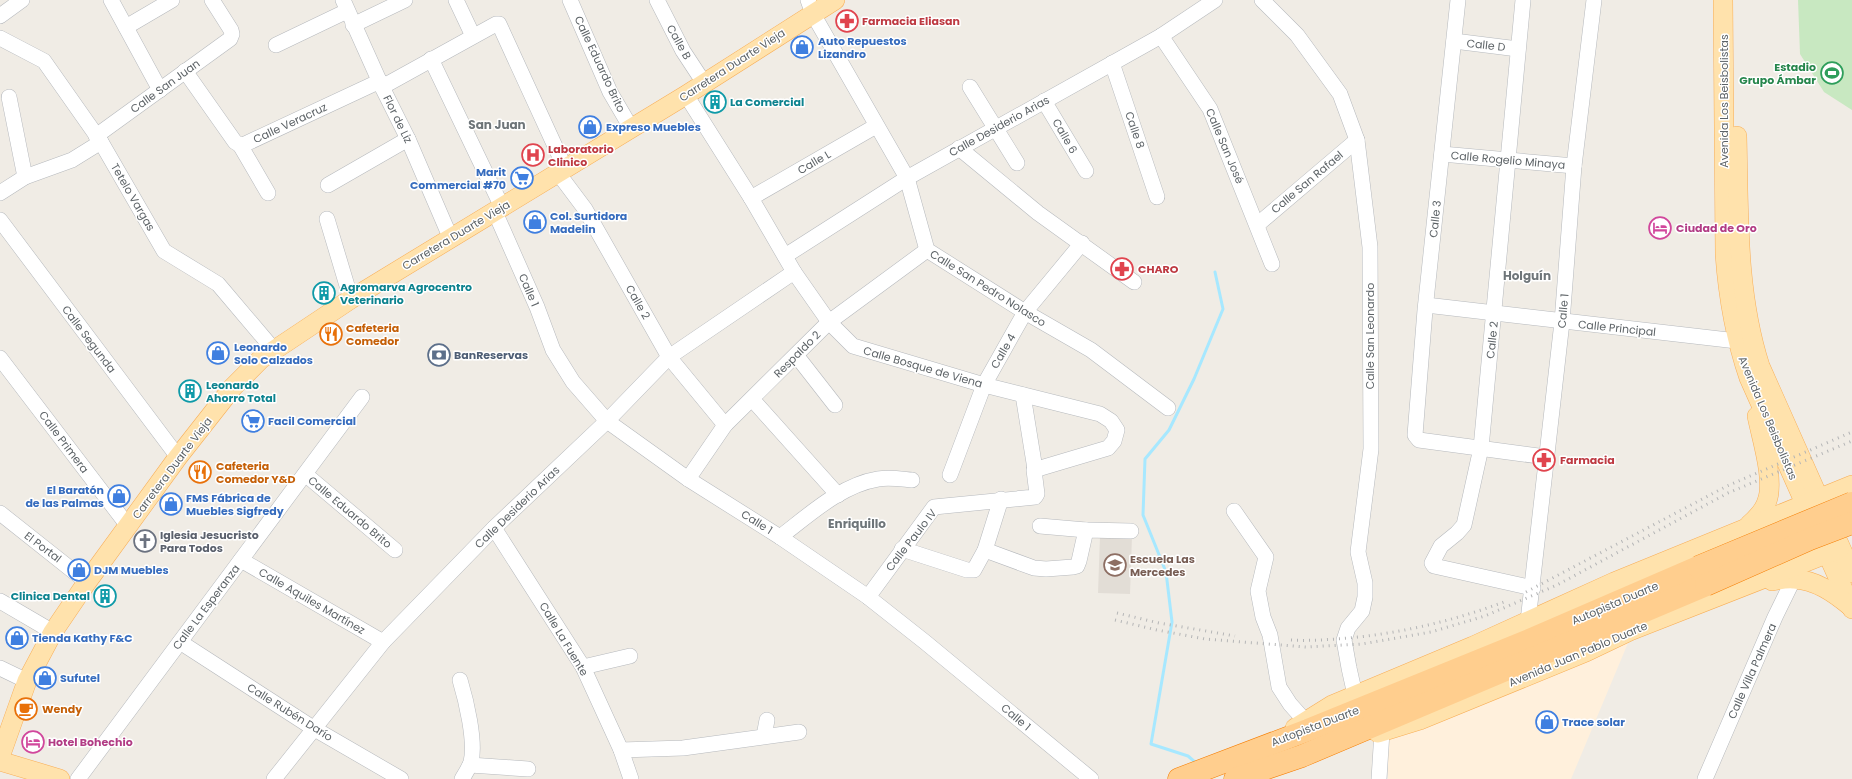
<svg xmlns="http://www.w3.org/2000/svg" width="1852" height="779" viewBox="0 0 1852 779" font-family="Poppins,sans-serif">
<rect width="100%" height="100%" fill="#f0ece5"/>
<polygon fill="#fff0dc" points="1628,643 1571,779 1388,779 1388,738"/>
<polygon fill="#e2ddd6" points="1100,536 1132,536 1130,594 1098,593"/>
<polygon fill="#c8e8c1" points="1798,0 1852,0 1852,110 1824,92 1800,54"/>
<g fill="none" stroke-linecap="round" stroke-linejoin="round">
<polyline stroke="#a7e8ff" stroke-width="3" points="1196,763 1188,756 1151,744 1172,622 1166,572 1143,515 1145,459 1169,430 1194,379 1223,309 1215,272"/>
<g stroke="#b6b9bd" stroke-width="16">
<g id="minor">
<polyline points="111,0 160,90"/>
<polyline points="343,0 382,87 408,139 451,239"/>
<polyline points="456,0 473,36"/>
<polyline points="570,0 610,92 631,128"/>
<polyline points="657,0 683,51 704,83"/>
<polyline points="808,0 813,14 907,178 927,250 1025,312 1091,350 1168,408"/>
<polyline points="1262,0 1297,35 1340,94 1357,140 1370,247 1371,449 1358,552 1365,583 1365,597 1362,611 1348,628 1344,640 1349,668 1355,695"/>
<polyline points="1458,0 1425,310 1415,435 1419,440 1546,457"/>
<polyline points="1523,0 1481,448 1464,525 1457,533 1441,546 1432,563 1434,566 1533,588"/>
<polyline points="0,16 22,0"/>
<polyline points="353,25 405,0"/>
<polyline points="126,27 172,0"/>
<polyline points="1161,36 1210,109 1272,264"/>
<polyline points="0,38 44,61 101,142 164,251 218,284 274,350"/>
<polyline points="1454,41 1518,49"/>
<polyline points="276,45 347,11"/>
<polyline points="431,59 502,207"/>
<polyline points="1112,63 1157,197"/>
<polyline points="185,71 235,142 240,145 245,144 380,81"/>
<polyline points="382,87 496,24 499,24 565,168"/>
<polyline points="970,87 1017,163"/>
<polyline points="686,95 751,198 794,272 829,322 853,346 984,385 1100,414 1111,421 1117,430 1114,441 1108,448 1034,470 1037,494 1035,497 934,507 868,597"/>
<polyline points="9,97 25,177"/>
<polyline points="1044,101 1086,171"/>
<polyline points="96,136 230,39 232,34 231,30 212,0"/>
<polyline points="240,145 268,193"/>
<polyline points="959,148 1038,213 1134,282"/>
<polyline points="1442,154 1574,166"/>
<polyline points="558,173 585,209 669,357 725,425"/>
<polyline points="328,185 408,139"/>
<polyline points="0,193 25,177 72,160 101,142"/>
<polyline points="751,198 876,126"/>
<polyline points="495,212 537,307 553,350 573,382 607,421 688,479 780,537 868,597 925,642 1091,779"/>
<polyline points="327,219 351,299"/>
<polyline points="0,220 178,457"/>
<polyline points="1257,225 1357,140"/>
<polyline points="785,256 907,178 1161,36 1215,0"/>
<polyline points="1426,305 1737,341 1749,340"/>
<polyline points="796,355 835,405"/>
<polyline points="0,358 128,526"/>
<polyline points="1023,395 1035,469"/>
<polyline points="752,399 838,495"/>
<polyline points="305,474 395,550"/>
<polyline points="950,475 984,385 1025,312 1082,243"/>
<polyline points="688,479 725,425 829,322 927,250"/>
<polyline points="1234,511 1266,557 1258,591 1263,617 1270,635 1279,687 1290,704 1306,722"/>
<polyline points="0,513 87,582"/>
<polyline points="1040,526 1086,530"/>
<polyline points="494,528 583,667 621,750 631,779"/>
<path d="M 780,537 C 809,515 841,485 878,479 C 889,477 901,479 912,480"/>
<polyline points="902,549 967,570 974,570 985,550 1001,499"/>
<polyline points="985,550 1034,568 1046,569 1073,567 1077,566 1079,561 1086,530 1131,531"/>
<polyline points="241,560 383,642"/>
<polyline points="0,601 53,632"/>
<polyline points="1528,621 1562,322 1574,166 1594,0"/>
<polyline points="180,642 313,728 401,779"/>
<polyline points="583,667 630,656"/>
<polyline points="0,668 27,681"/>
<path d="M 460,680 C 466,700 476,741 471,762 C 469,768 465,774 462,779"/>
<polyline points="764,736 767,720"/>
<polyline points="621,750 683,748 799,732"/>
<polyline points="470,765 528,769"/>
<polyline points="78,779 362,397"/>
<polyline points="274,779 383,642 494,528 607,421 669,357 794,272"/>
<polyline points="1379,779 1382,732"/>
<polyline points="1705,779 1775,617 1798,570"/>
</g>
</g>
<g stroke="#f8ae57" stroke-width="20">
<g id="major">
<path d="M 1723,0 L 1725,254 C 1728,297 1735,337 1749,378 L 1852,609"/>
<path d="M 1737,136 C 1739,213 1736,291 1760,366 L 1852,573"/>
<path d="M 1749,525 C 1757,518 1764,511 1767,501 C 1775,480 1761,437 1757,416"/>
<path d="M 1772,581 C 1779,580 1787,578 1794,579 C 1816,580 1834,593 1850,606"/>
<polyline points="1295,728 1332,705 1473,646 1614,582 1852,485"/>
<polyline points="1378,733 1420,720 1586,652 1630,631 1839,549"/>
<polyline points="0,757 27,681 53,632 87,582 178,457 233,387 261,359 351,299 686,95 835,0"/>
<polyline points="0,761 60,779"/>
</g>
</g>
<g stroke="#f67d00" stroke-width="23">
<g id="highway">
<polyline points="1179,779 1308,730 1534,638 1698,567"/>
<polyline points="1235,779 1302,756 1706,585"/>
</g>
</g>
<use href="#minor" stroke="#fff" stroke-width="15"/>
<use href="#major" stroke="#ffe2ac" stroke-width="19"/>
<use href="#highway" stroke="#ffce8e" stroke-width="22"/>
<g stroke="#b4b5b6" stroke-width="3" stroke-dasharray="1 5" stroke-linecap="butt">
<polyline points="1526,592 1727,486 1852,432"/>
<polyline points="1117,613 1159,623 1235,636"/>
<polyline points="1115,620 1157,630 1205,639 1306,647 1362,644 1431,632 1485,616 1557,585 1728,493 1852,441"/>
<path d="M 1291,640 C 1306,641 1321,640 1336,639 C 1394,635 1450,622 1504,602"/>
</g>
<g stroke="#f67d00" stroke-width="23" stroke-linecap="butt">
<g id="highway-bridge">
<polyline points="1698,567 1852,503"/>
<polyline points="1706,585 1810,539 1852,523"/>
</g>
</g>
<use href="#highway-bridge" stroke="#ffce8e" stroke-width="22"/>
</g>
<defs>
<g id="pharmacy-ring" transform="scale(1.15)"><circle r="9.5" fill="#fff" stroke="#e0444e" stroke-width="1.5"/><path d="M-2-6h4v4h4v4h-4v4h-4v-4h-4v-4h4Z" fill="#e0444e"/></g>
<g id="shop-ring" transform="scale(1.15)"><circle r="9.5" fill="#fff" stroke="#3f7fe0" stroke-width="1.5"/><path d="M-5-2.5h2.3a2.7 3.5 0 0 1 5.4 0H5L5.5 6h-11ZM-1.5-2.5h3a1.5 2.3 0 0 0-3 0Z" fill="#3f7fe0"/></g>
<g id="stadium-ring" transform="scale(1.15)"><circle r="9.5" fill="#fff" stroke="#2e9e5b" stroke-width="1.5"/><path d="M0-5a6.5 5 0 1 0 0 10a6.5 5 0 1 0 0-10ZM-3.5-1.8h7v3.6h-7Z" fill="#2e9e5b"/></g>
<g id="building-ring" transform="scale(1.15)"><circle r="9.5" fill="#fff" stroke="#0f9aa8" stroke-width="1.5"/><path d="M-4-6H4V6H1V3H-1V6H-4ZM-2.5-4.3h1.7v1.8h-1.7ZM.8-4.3h1.7v1.8H.8ZM-2.5-1h1.7V.8h-1.7ZM.8-1h1.7V.8H.8Z" fill="#0f9aa8"/></g>
<g id="hospital-ring" transform="scale(1.15)"><circle r="9.5" fill="#fff" stroke="#e0444e" stroke-width="1.5"/><path d="M-5-5h3v3.5h4V-5h3V5h-3V1.5h-4V5h-3Z" fill="#e0444e"/></g>
<g id="supermarket-ring" transform="scale(1.15)"><circle r="9.5" fill="#fff" stroke="#3f7fe0" stroke-width="1.5"/><path d="M-6-5.5h2.5l.6 2H6L4.5 2H-2.5L-4.4-4H-6ZM-1.5 3.2a1.3 1.3 0 1 0 .1 0ZM3 3.2a1.3 1.3 0 1 0 .1 0Z" fill="#3f7fe0"/></g>
<g id="hotel-ring" transform="scale(1.15)"><circle r="9.5" fill="#fff" stroke="#d1479c" stroke-width="1.5"/><path d="M-6-4.5h1.5V1H6V5H4.5V3h-9V5H-6ZM-4 0a1.8 1.8 0 1 1 3.6 0ZM.5 0V-2.5h3Q6-2.5 6 0Z" fill="#d1479c"/></g>
<g id="restaurant-ring" transform="scale(1.15)"><circle r="9.5" fill="#fff" stroke="#e8710a" stroke-width="1.5"/><path d="M-5-6h1v4h1v-4h1v4h1v-4h1v5L-1.5 .5V6h-2V.5L-5-1ZM5-6V6H3V1.5H1.5Q1.5-4 5-6Z" fill="#e8710a"/></g>
<g id="bank-ring" transform="scale(1.15)"><circle r="9.5" fill="#fff" stroke="#5c6f8a" stroke-width="1.5"/><path d="M-6-4H6V4H-6ZM0-2.3a2.3 2.3 0 1 0 0 4.6a2.3 2.3 0 1 0 0-4.6Z" fill="#5c6f8a"/></g>
<g id="church-ring" transform="scale(1.15)"><circle r="9.5" fill="#fff" stroke="#6b7280" stroke-width="1.5"/><path d="M-1.2-6h2.4v3.5h3.3v2.4h-3.3V6h-2.4V-.1h-3.3v-2.4h3.3Z" fill="#6b7280"/></g>
<g id="school-ring" transform="scale(1.15)"><circle r="9.5" fill="#fff" stroke="#8d6e63" stroke-width="1.5"/><path d="M0-5L7-2L0 1L-7-2ZM-4 1L0 2.5L4 1V4Q0 6-4 4Z" fill="#8d6e63"/></g>
<g id="cafe-ring" transform="scale(1.15)"><circle r="9.5" fill="#fff" stroke="#e8710a" stroke-width="1.5"/><path d="M-5.5-4.5H6V0H3Q3 3.5 0 3.5H-2.5Q-5.5 3.5-5.5 0ZM3-3.2v2h1.7v-2ZM-6 4.5H4V6H-6Z" fill="#e8710a"/></g>
</defs>
<g fill-rule="evenodd">
<use href="#pharmacy-ring" x="847" y="21"/>
<use href="#shop-ring" x="802" y="47"/>
<use href="#stadium-ring" x="1832" y="73"/>
<use href="#building-ring" x="715" y="102"/>
<use href="#shop-ring" x="590" y="127"/>
<use href="#hospital-ring" x="533" y="155"/>
<use href="#supermarket-ring" x="522" y="178"/>
<use href="#shop-ring" x="535" y="222"/>
<use href="#hotel-ring" x="1660" y="228"/>
<use href="#pharmacy-ring" x="1122" y="269"/>
<use href="#building-ring" x="324" y="293"/>
<use href="#restaurant-ring" x="331" y="334"/>
<use href="#shop-ring" x="218" y="353"/>
<use href="#bank-ring" x="439" y="355"/>
<use href="#building-ring" x="190" y="391"/>
<use href="#supermarket-ring" x="253" y="421"/>
<use href="#pharmacy-ring" x="1544" y="460"/>
<use href="#restaurant-ring" x="200" y="472"/>
<use href="#shop-ring" x="119" y="496"/>
<use href="#shop-ring" x="171" y="504"/>
<use href="#church-ring" x="145" y="541"/>
<use href="#school-ring" x="1115" y="565"/>
<use href="#shop-ring" x="79" y="570"/>
<use href="#building-ring" x="105" y="596"/>
<use href="#shop-ring" x="17" y="638"/>
<use href="#shop-ring" x="45" y="678"/>
<use href="#cafe-ring" x="26" y="709"/>
<use href="#shop-ring" x="1547" y="722"/>
<use href="#hotel-ring" x="33" y="742"/>
</g>
<g text-anchor="middle" dominant-baseline="central" stroke-width="3" stroke-linejoin="round" paint-order="stroke">
<g font-size="11" font-weight="bold" fill="#be3a42" stroke="#fff" text-anchor="start">
<text x="862" y="21">Farmacia Eliasan</text>
<text x="548" y="149">Laboratorio<tspan x="548" dy="13">Clinico</tspan></text>
<text x="1138" y="269">CHARO</text>
<text x="1560" y="460">Farmacia</text>
</g>
<g font-size="11" font-weight="bold" fill="#366cbe" stroke="#fff" text-anchor="start">
<text x="818" y="41">Auto Repuestos<tspan x="818" dy="13">Lizandro</tspan></text>
<text x="606" y="127">Expreso Muebles</text>
<text x="506" y="172" text-anchor="end">Marit<tspan x="506" dy="13">Commercial #70</tspan></text>
<text x="550" y="216">Col. Surtidora<tspan x="550" dy="13">Madelin</tspan></text>
<text x="234" y="347">Leonardo<tspan x="234" dy="13">Solo Calzados</tspan></text>
<text x="268" y="421">Facil Comercial</text>
<text x="104" y="490" text-anchor="end">El Baratón<tspan x="104" dy="13">de las Palmas</tspan></text>
<text x="186" y="498">FMS Fábrica de<tspan x="186" dy="13">Muebles Sigfredy</tspan></text>
<text x="94" y="570">DJM Muebles</text>
<text x="32" y="638">Tienda Kathy F&amp;C</text>
<text x="60" y="678">Sufutel</text>
<text x="1562" y="722">Trace solar</text>
</g>
<g font-size="11" fill="#5d6367" stroke="#fff">
<text transform="translate(679 42) rotate(61)">Calle B</text>
<text transform="translate(1486 45) rotate(6)">Calle D</text>
<text transform="translate(600 64) rotate(65)">Calle Eduardo Brito</text>
<text transform="translate(732 65) rotate(-33)">Carretera Duarte Vieja</text>
<text transform="translate(165 86) rotate(-36)">Calle San Juan</text>
<text transform="translate(1724 101) rotate(-90)">Avenida Los Beisbolistas</text>
<text transform="translate(398 119) rotate(64)">Flor de Liz</text>
<text transform="translate(290 123) rotate(-25)">Calle Veracruz</text>
<text transform="translate(999 126) rotate(-29)">Calle Desiderio Arias</text>
<text transform="translate(1135 130) rotate(71)">Calle 8</text>
<text transform="translate(1065 136) rotate(60)">Calle 6</text>
<text transform="translate(1225 146) rotate(67)">Calle San José</text>
<text transform="translate(1508 160) rotate(5)">Calle Rogelio Minaya</text>
<text transform="translate(814 162) rotate(-30)">Calle L</text>
<text transform="translate(1307 182) rotate(-40)">Calle San Rafael</text>
<text transform="translate(133 197) rotate(60)">Tetelo Vargas</text>
<text transform="translate(1435 219) rotate(-84)">Calle 3</text>
<text transform="translate(456 235) rotate(-31)">Carretera Duarte Vieja</text>
<text transform="translate(988 288) rotate(32)">Calle San Pedro Nolasco</text>
<text transform="translate(529 290) rotate(67)">Calle 1</text>
<text transform="translate(638 302) rotate(60)">Calle 2</text>
<text transform="translate(1563 311) rotate(-85)">Calle 1</text>
<text transform="translate(1617 328) rotate(6)">Calle Principal</text>
<text transform="translate(1370 336) rotate(-90)">Calle San Leonardo</text>
<text transform="translate(89 339) rotate(53)">Calle Segunda</text>
<text transform="translate(1492 340) rotate(-84)">Calle 2</text>
<text transform="translate(1003 351) rotate(-60)">Calle 4</text>
<text transform="translate(797 354) rotate(-45)">Respaldo 2</text>
<text transform="translate(923 367) rotate(16)">Calle Bosque de Viena</text>
<text transform="translate(1768 418) rotate(67)">Avenida Los Beisbolistas</text>
<text transform="translate(64 442) rotate(53)">Calle Primera</text>
<text transform="translate(172 468) rotate(-53)">Carretera Duarte Vieja</text>
<text transform="translate(517 507) rotate(-44)">Calle Desiderio Arias</text>
<text transform="translate(350 512) rotate(40)">Calle Eduardo Brito</text>
<text transform="translate(757 522) rotate(32)">Calle 1</text>
<text transform="translate(911 540) rotate(-52)">Calle Paulo IV</text>
<text transform="translate(43 547) rotate(37)">El Portal</text>
<text transform="translate(312 601) rotate(30)">Calle Aquiles Martínez</text>
<text transform="translate(1615 603) rotate(-23)">Autopista Duarte</text>
<text transform="translate(206 607) rotate(-53)">Calle La Esperanza</text>
<text transform="translate(564 639) rotate(59)">Calle La Fuente</text>
<text transform="translate(1578 654) rotate(-23)">Avenida Juan Pablo Duarte</text>
<text transform="translate(1752 671) rotate(-66)">Calle Villa Palmera</text>
<text transform="translate(290 712) rotate(32)">Calle Rubén Darío</text>
<text transform="translate(1016 717) rotate(40)">Calle 1</text>
<text transform="translate(1315 726) rotate(-21)">Autopista Duarte</text>
</g>
<g font-size="11" font-weight="bold" fill="#27864d" stroke="#fff" text-anchor="end">
<text x="1816" y="67">Estadio<tspan x="1816" dy="13">Grupo Ámbar</tspan></text>
</g>
<g font-size="11" font-weight="bold" fill="#0d838f" stroke="#fff" text-anchor="start">
<text x="730" y="102">La Comercial</text>
<text x="340" y="287">Agromarva Agrocentro<tspan x="340" dy="13">Veterinario</tspan></text>
<text x="206" y="385">Leonardo<tspan x="206" dy="13">Ahorro Total</tspan></text>
<text x="90" y="596" text-anchor="end">Clinica Dental</text>
</g>
<g font-size="11" font-weight="bold" fill="#b23c85" stroke="#fff" text-anchor="start">
<text x="1676" y="228">Ciudad de Oro</text>
<text x="48" y="742">Hotel Bohechio</text>
</g>
<g font-size="11" font-weight="bold" fill="#c56008" stroke="#fff" text-anchor="start">
<text x="346" y="328">Cafeteria<tspan x="346" dy="13">Comedor</tspan></text>
<text x="216" y="466">Cafeteria<tspan x="216" dy="13">Comedor Y&amp;D</tspan></text>
<text x="42" y="709">Wendy</text>
</g>
<g font-size="11" font-weight="bold" fill="#4e5e75" stroke="#fff" text-anchor="start">
<text x="454" y="355">BanReservas</text>
</g>
<g font-size="11" font-weight="bold" fill="#5b616d" stroke="#fff" text-anchor="start">
<text x="160" y="535">Iglesia Jesucristo<tspan x="160" dy="13">Para Todos</tspan></text>
</g>
<g font-size="11" font-weight="bold" fill="#785e54" stroke="#fff" text-anchor="start">
<text x="1130" y="559">Escuela Las<tspan x="1130" dy="13">Mercedes</tspan></text>
</g>
<g font-size="12" font-weight="bold" fill="#6e7579" stroke="#fff">
<text x="497" y="124">San Juan</text>
<text x="1527" y="275">Holguín</text>
<text x="857" y="523">Enriquillo</text>
</g>
</g>
</svg>
